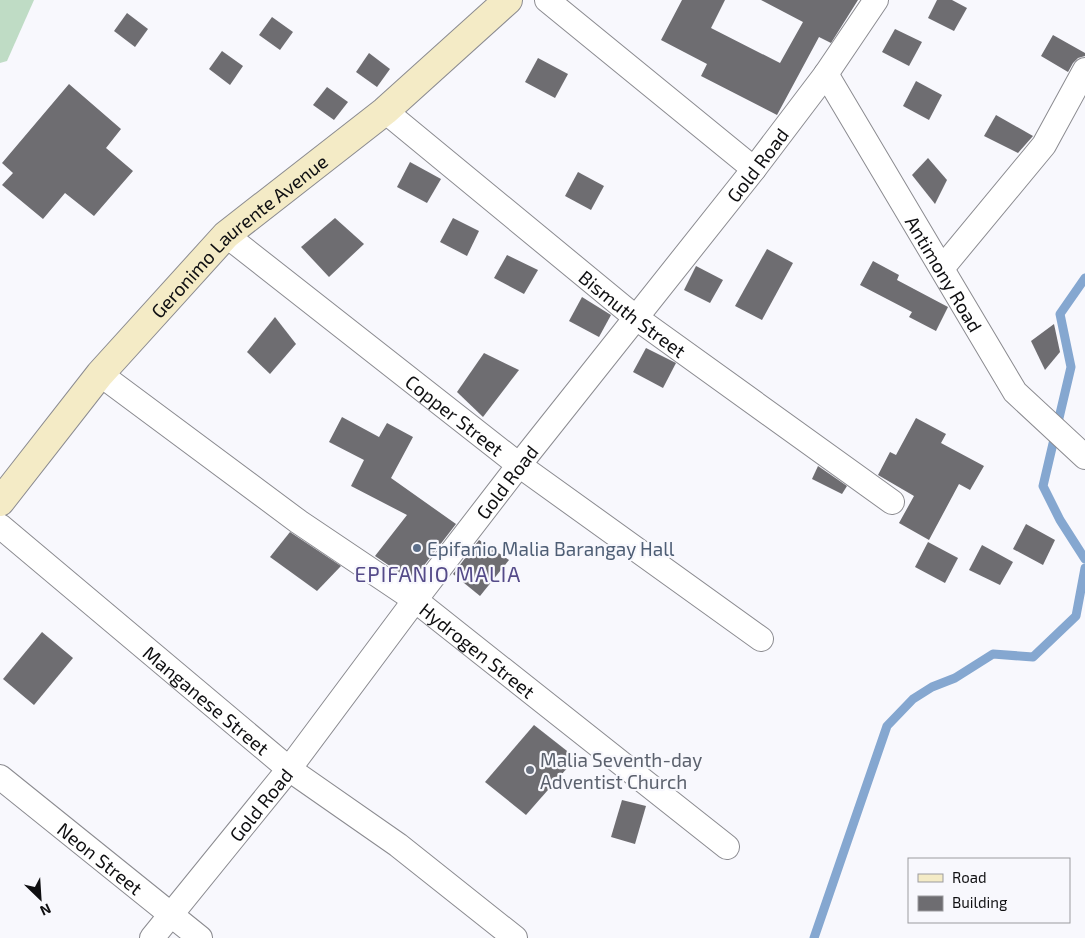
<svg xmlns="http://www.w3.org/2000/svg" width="1085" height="938" viewBox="0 0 1085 938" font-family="'Exo 2',sans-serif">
<rect width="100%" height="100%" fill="#f8f8fd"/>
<polygon fill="#bfdcc5" points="0,0 34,0 7,61 0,63"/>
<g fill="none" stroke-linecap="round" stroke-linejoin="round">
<g stroke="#85a7d0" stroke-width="9">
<polyline points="1085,278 1060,314 1071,367 1043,486 1060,520 1085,559"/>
<polyline points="814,938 887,726 913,699 932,687 955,678 993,654 1033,657 1076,616 1085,568"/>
</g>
</g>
<g fill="#6e6d71">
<polygon points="682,0 725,0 711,28 780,63 803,22 761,0 858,0 831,43 819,37 777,115 701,76 707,64 661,40"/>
<polygon points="937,0 952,0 967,8 954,31 928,18"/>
<polygon points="127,13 148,29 135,47 114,31"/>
<polygon points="272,17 293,32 280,50 259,35"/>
<polygon points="895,29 922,42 909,66 882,52"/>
<polygon points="1053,35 1085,53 1085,56 1078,58 1073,63 1068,72 1041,56"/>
<polygon points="222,51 243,66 230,85 209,69"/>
<polygon points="369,53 390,69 377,87 356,72"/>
<polygon points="538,58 568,74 555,98 525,82"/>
<polygon points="916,81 942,95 929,120 903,106"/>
<polygon points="69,84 121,129 106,148 133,171 94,216 65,193 43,219 2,185 13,173 2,163"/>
<polygon points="327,87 348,102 334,120 313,105"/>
<polygon points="996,115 1033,136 1018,153 984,136"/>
<polygon points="928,158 947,180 935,204 912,175"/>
<polygon points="410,162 441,179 427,203 397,187"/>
<polygon points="578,172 604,186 591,210 565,196"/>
<polygon points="335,218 364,244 329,277 301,247"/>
<polygon points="453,218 479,231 467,256 440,242"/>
<polygon points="767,249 793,263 762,320 735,306"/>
<polygon points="507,255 538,270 524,294 494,278"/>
<polygon points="873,261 899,275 897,280 948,307 936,331 909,317 912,312 860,285"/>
<polygon points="696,266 723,280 710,303 684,290"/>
<polygon points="582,297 611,315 599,337 569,321"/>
<polygon points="275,317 296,344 270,374 247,352"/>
<polygon points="1054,324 1060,352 1045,370 1031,341"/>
<polygon points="646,348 676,363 663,388 633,372"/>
<polygon points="484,353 519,370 483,417 457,392"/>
<polygon points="342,417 379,437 387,423 413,437 391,478 456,524 412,581 375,556 407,515 351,486 364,460 329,442"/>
<polygon points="916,418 946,434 941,443 984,466 970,490 959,484 929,540 899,523 914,496 878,475 890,452 896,455"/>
<polygon points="818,466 847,486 842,494 812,479"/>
<polygon points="1026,524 1055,540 1043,565 1013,549"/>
<polygon points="290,532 341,566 317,591 270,557"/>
<polygon points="479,540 509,560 480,596 453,574"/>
<polygon points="928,542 958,558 945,583 915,567"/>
<polygon points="982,545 1013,562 1000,585 969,570"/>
<polygon points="42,632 73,658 34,705 3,679"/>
<polygon points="534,725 576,758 526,815 485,782"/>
<polygon points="622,800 646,806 635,844 611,837"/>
</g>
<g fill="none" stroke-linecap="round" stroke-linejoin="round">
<g stroke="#8b8b90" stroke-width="26">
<g id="street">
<polyline points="547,0 754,169"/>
<path id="s1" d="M 826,74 L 1015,392 L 1085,457"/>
<path id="s2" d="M 385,111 L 635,317 L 892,502"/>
<path id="s3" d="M 226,235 L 519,465 L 761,639"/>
<polyline points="943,267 1044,145 1085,70"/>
<path id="s4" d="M 100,374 L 299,522 L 415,600 L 727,847"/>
<path id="s5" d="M 0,526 L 289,769 L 398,845 L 515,938"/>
<path id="s6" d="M 0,777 L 200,938"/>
<path id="s7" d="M 152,938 L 289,769 L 415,600 L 519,465 L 754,169 L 826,74 L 876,0"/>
</g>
</g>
<g stroke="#8b8b90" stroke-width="30">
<g id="secondary">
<path id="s8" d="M 0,502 L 100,374 L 226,235 L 385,111 L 508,0"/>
</g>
</g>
<use href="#street" stroke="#fff" stroke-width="24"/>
<use href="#secondary" stroke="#f4ebc6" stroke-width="28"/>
</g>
<circle fill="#5c6f8a" stroke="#f8f8fd" stroke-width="2" cx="417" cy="548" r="5"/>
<circle fill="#6b7280" stroke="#f8f8fd" stroke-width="2" cx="530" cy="770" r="5"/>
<g text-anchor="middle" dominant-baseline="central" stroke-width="4.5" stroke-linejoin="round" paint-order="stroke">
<g font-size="19" fill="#0f0f11" stroke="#f8f8fd">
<text stroke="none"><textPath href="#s7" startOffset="982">Gold Road</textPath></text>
<text stroke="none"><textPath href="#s8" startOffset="359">Geronimo Laurente Avenue</textPath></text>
<text stroke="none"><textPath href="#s1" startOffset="232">Antimony Road</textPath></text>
<text stroke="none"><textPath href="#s2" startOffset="320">Bismuth Street</textPath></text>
<text stroke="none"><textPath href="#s3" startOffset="291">Copper Street</textPath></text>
<text stroke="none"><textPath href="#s7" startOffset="578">Gold Road</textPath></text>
<text stroke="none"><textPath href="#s4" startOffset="468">Hydrogen Street</textPath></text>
<text stroke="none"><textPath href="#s5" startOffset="270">Manganese Street</textPath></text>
<text stroke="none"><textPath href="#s7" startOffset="172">Gold Road</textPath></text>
<text stroke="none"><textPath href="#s6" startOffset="129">Neon Street</textPath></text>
</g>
<g font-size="19" fill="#4e5e75" stroke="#f8f8fd" text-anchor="start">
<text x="427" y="548">Epifanio Malia Barangay Hall</text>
</g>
<g font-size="19" fill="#5b616d" stroke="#f8f8fd" text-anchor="start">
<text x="540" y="759">Malia Seventh-day<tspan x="540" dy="22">Adventist Church</tspan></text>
</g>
<g font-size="21" letter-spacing="1" fill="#554b89" stroke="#f8f8fd">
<text x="438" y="573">EPIFANIO MALIA</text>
</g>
</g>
<rect x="908" y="858" width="162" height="65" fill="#f8f8fd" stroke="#9b9b9f"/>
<rect x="918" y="874" width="25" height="8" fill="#f4ebc6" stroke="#9b9b9f"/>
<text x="952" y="883" font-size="15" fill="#0f0f11">Road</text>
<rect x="918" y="896" width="25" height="15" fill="#6e6d71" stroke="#9b9b9f"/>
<text x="952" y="908" font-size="15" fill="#0f0f11">Building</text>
<g transform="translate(40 898) rotate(155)" stroke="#f8f8fd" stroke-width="4" paint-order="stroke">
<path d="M0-4L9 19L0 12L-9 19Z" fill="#0f0f11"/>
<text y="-8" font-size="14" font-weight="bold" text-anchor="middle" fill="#0f0f11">N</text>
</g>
</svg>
